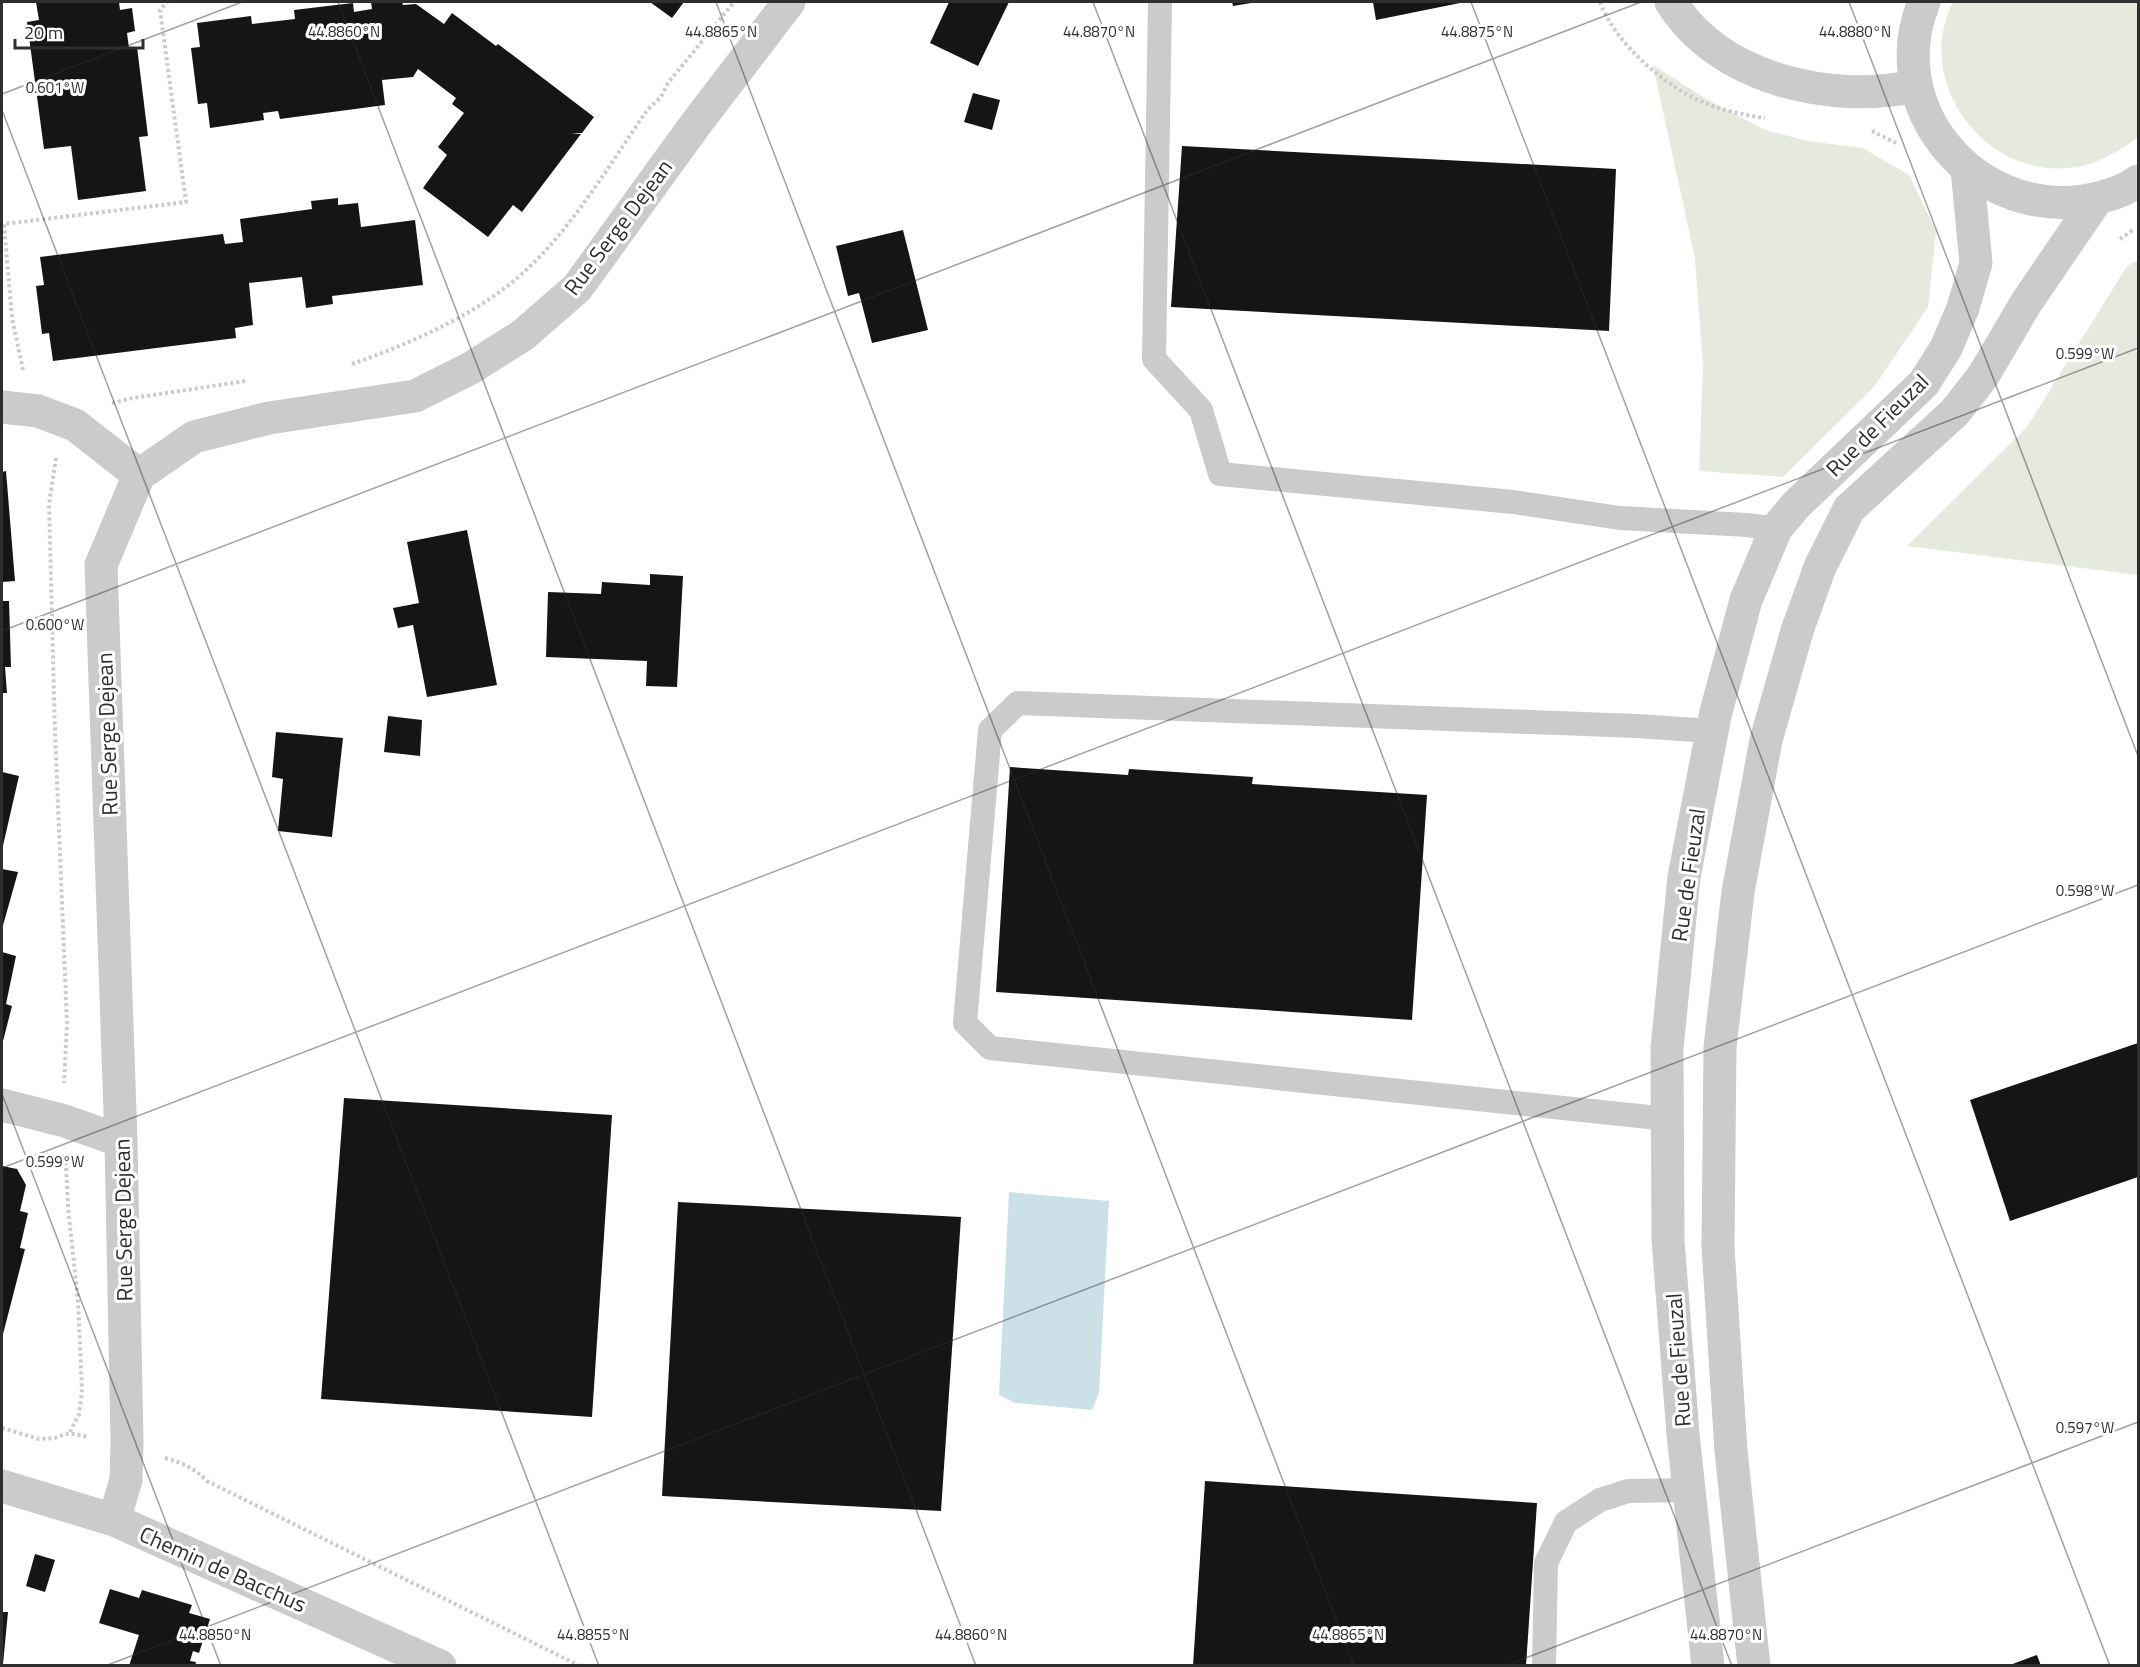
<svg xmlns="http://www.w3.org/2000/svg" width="2140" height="1667" viewBox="0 0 2140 1667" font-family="'Titillium Web',sans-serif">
<rect width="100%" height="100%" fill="#fff"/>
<g fill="#e6eade">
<path d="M 1953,2 L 2138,2 L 2138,137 C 2117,153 2095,166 2068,168 C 1982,176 1913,79 1953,2 Z"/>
<polygon points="1653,65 1708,100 1765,130 1808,141 1863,148 1909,175 1936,231 1928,307 1874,387 1783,477 1699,471 1703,366 1695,259"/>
<polygon points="2138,260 2138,575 1907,546 2027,427 2127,266"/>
</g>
<polygon fill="#cce0e7" points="1009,1192 1109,1201 1099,1393 1092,1410 1015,1403 999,1395"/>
<g fill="#151515">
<polygon points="36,2 119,2 120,10 132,8 135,31 127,33 129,48 137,47 148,136 139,137 146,191 78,200 71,146 44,149 27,22 39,20"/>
<polygon points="371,2 402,2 403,5 416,4 444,24 452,13 496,46 498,44 594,117 582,133 571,133 581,134 522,212 513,205 488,237 423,188 447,155 438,147 464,113 452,104 456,98 418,69 413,77 382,80 385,105 280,119 278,111 263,113 264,120 210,128 207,103 198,104 191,48 200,47 197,23 251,16 252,24 295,19 294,10 353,3 354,12 372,9"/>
<polygon points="650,2 684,2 672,18"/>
<polygon points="949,2 1009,2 978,66 930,43"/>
<polygon points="1232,2 1251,2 1251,3 1233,6"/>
<polygon points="1373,2 1460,2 1460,3 1376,20"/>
<polygon points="973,93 1000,100 992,130 964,122"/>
<polygon points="1182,146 1616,169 1609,331 1171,307"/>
<polygon points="338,198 338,205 358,203 361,227 415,220 423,285 332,296 333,304 306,308 302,277 249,283 253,325 235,328 236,338 53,361 49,333 42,334 36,286 44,285 40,257 223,234 225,244 243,242 240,219 312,209 311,201"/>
<polygon points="903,230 928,330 872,343 859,293 848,296 836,246"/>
<polygon points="6,471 15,581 2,582 2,472"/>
<polygon points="467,530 497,685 427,697 413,625 398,628 393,608 419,603 407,542"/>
<polygon points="650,574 683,576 677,687 646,686 647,661 546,657 548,592 601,594 602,582 650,585"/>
<polygon points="2,601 9,601 11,667 5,667 7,693 2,693"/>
<polygon points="388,716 422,720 420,756 384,752"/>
<polygon points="276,732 343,738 332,837 278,831 283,779 272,777"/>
<polygon points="1010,767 1128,775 1129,769 1253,777 1252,784 1427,795 1412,1020 996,992"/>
<polygon points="2,772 19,776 2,850"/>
<polygon points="2,869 18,872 2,929"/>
<polygon points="2,952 16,956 6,1004 12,1006 2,1045"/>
<polygon points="2138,1043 2138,1177 2010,1221 1970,1100"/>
<polygon points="344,1098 612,1115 592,1417 321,1399"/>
<polygon points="2,1166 17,1169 26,1185 20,1211 28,1213 20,1248 25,1249 2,1338"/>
<polygon points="678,1202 961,1217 941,1511 662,1496"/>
<polygon points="1205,1481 1537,1503 1526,1666 1193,1666"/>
<polygon points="35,1554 55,1560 45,1592 26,1586"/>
<polygon points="110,1589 139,1598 142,1590 192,1605 189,1613 210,1619 199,1653 193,1651 190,1661 196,1662 195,1666 129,1666 139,1635 99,1623"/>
<polygon points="2,1612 8,1612 3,1664 2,1664"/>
<polygon points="2037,1655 2041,1666 2010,1666 2010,1665"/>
</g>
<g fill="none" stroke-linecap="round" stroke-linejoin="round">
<g stroke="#cbcbcb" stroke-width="4" stroke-dasharray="3 3" stroke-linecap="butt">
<path d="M 1600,2 C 1616,44 1664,86 1705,103 C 1724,111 1745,115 1765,118"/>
<polyline points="1872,131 1898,144"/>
<polyline points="2120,239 2133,230"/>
<path d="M 352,364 C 405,345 461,322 506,287 C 565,242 606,169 648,109 L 661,97 L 668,83 L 734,2"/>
<polyline points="23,370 12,318 4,224 186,202 160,10 167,2"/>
<polyline points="112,403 133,398 246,381"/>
<polyline points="56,458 49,504 55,733 67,1024 64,1083"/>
<polyline points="66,1162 68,1207 78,1301 82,1391 79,1414 69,1434"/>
<polyline points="2,1428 39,1439 55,1438 65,1434 75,1434 89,1437"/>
<path d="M 165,1458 C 183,1463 194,1468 207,1481 L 580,1666"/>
</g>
<g stroke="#cbcbcb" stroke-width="24">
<polyline points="1160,2 1154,359 1201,410 1220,474 1513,502 1620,518 1747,525 1776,529"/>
<polyline points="1668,1119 990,1048 965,1023 990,730 1018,703 1637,726 1711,731"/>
<polyline points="1544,1666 1546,1563 1566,1522 1600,1500 1628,1491 1689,1490"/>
</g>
<g stroke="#cbcbcb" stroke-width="33">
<path d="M 1671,2 C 1720,80 1831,104 1916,86"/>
<polyline points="2,407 38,411 75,425 139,475"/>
<polyline points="2,1105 65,1121 121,1141"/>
<polyline points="2,1486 114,1520 440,1666"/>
<polyline points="114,1520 126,1480 127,1441 121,1141 101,565 139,475 194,437 269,418 415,396 471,368 523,335 577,288 695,125 789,2"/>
</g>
<g stroke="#cbcbcb" stroke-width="33">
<path d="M 1924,2 C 1881,107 1973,216 2083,201 C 2101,198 2123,192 2138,181"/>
<polyline points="1708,1666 1683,1434 1668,1240 1667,1048 1684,877 1715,716 1746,600 1776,529 1796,505 1924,383 1946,348 1963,308 1976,263 1967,169"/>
<polyline points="1754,1666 1731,1451 1718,1247 1720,1047 1738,892 1766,740 1797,631 1820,567 1849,509 1955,412 1983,376 2026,303 2097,199"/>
</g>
</g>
<path fill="none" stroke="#2e2e2e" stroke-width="1.5" stroke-opacity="0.45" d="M 338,2 L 976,1666M 716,2 L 1354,1666M 1093,2 L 1732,1666M 1471,2 L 2110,1666M 1849,2 L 2138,756M 2,94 L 242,2M 2,110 L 599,1666M 2,631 L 1641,2M 2,1094 L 221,1666M 2,1168 L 2138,348M 105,1666 L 2138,885M 1505,1666 L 2138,1422"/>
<g text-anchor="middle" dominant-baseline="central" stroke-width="6" stroke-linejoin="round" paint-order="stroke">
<g font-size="22" fill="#2e2e2e" stroke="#fff">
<text transform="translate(618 227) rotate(-53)">Rue Serge Dejean</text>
<text transform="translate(1877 425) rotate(-45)">Rue de Fieuzal</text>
<text transform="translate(107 734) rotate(-92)">Rue Serge Dejean</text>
<text transform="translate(1688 875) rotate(-82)">Rue de Fieuzal</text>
<text transform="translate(123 1220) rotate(-91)">Rue Serge Dejean</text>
<text transform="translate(1678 1360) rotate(-94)">Rue de Fieuzal</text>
<text transform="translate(223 1569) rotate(24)">Chemin de Bacchus</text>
</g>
</g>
<g font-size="15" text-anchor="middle" fill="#2e2e2e" stroke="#fff" stroke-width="6" stroke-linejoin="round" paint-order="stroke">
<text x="344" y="37">44.8860°N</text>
<text x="721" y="37">44.8865°N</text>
<text x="1099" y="37">44.8870°N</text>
<text x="1477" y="37">44.8875°N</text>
<text x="1855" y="37">44.8880°N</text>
<text x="55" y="93">0.601°W</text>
<text x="2085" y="359">0.599°W</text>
<text x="55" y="630">0.600°W</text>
<text x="2085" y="896">0.598°W</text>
<text x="55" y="1167">0.599°W</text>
<text x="2085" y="1433">0.597°W</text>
<text x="215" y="1640">44.8850°N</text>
<text x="593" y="1640">44.8855°N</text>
<text x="971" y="1640">44.8860°N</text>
<text x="1348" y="1640">44.8865°N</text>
<text x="1726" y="1640">44.8870°N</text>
</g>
<rect width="2140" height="1667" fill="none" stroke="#2e2e2e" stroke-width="6"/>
<path d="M15 39v9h128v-9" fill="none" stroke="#2e2e2e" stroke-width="3"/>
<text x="24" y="39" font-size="18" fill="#2e2e2e" stroke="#ffffff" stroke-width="4.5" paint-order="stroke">20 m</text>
</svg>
